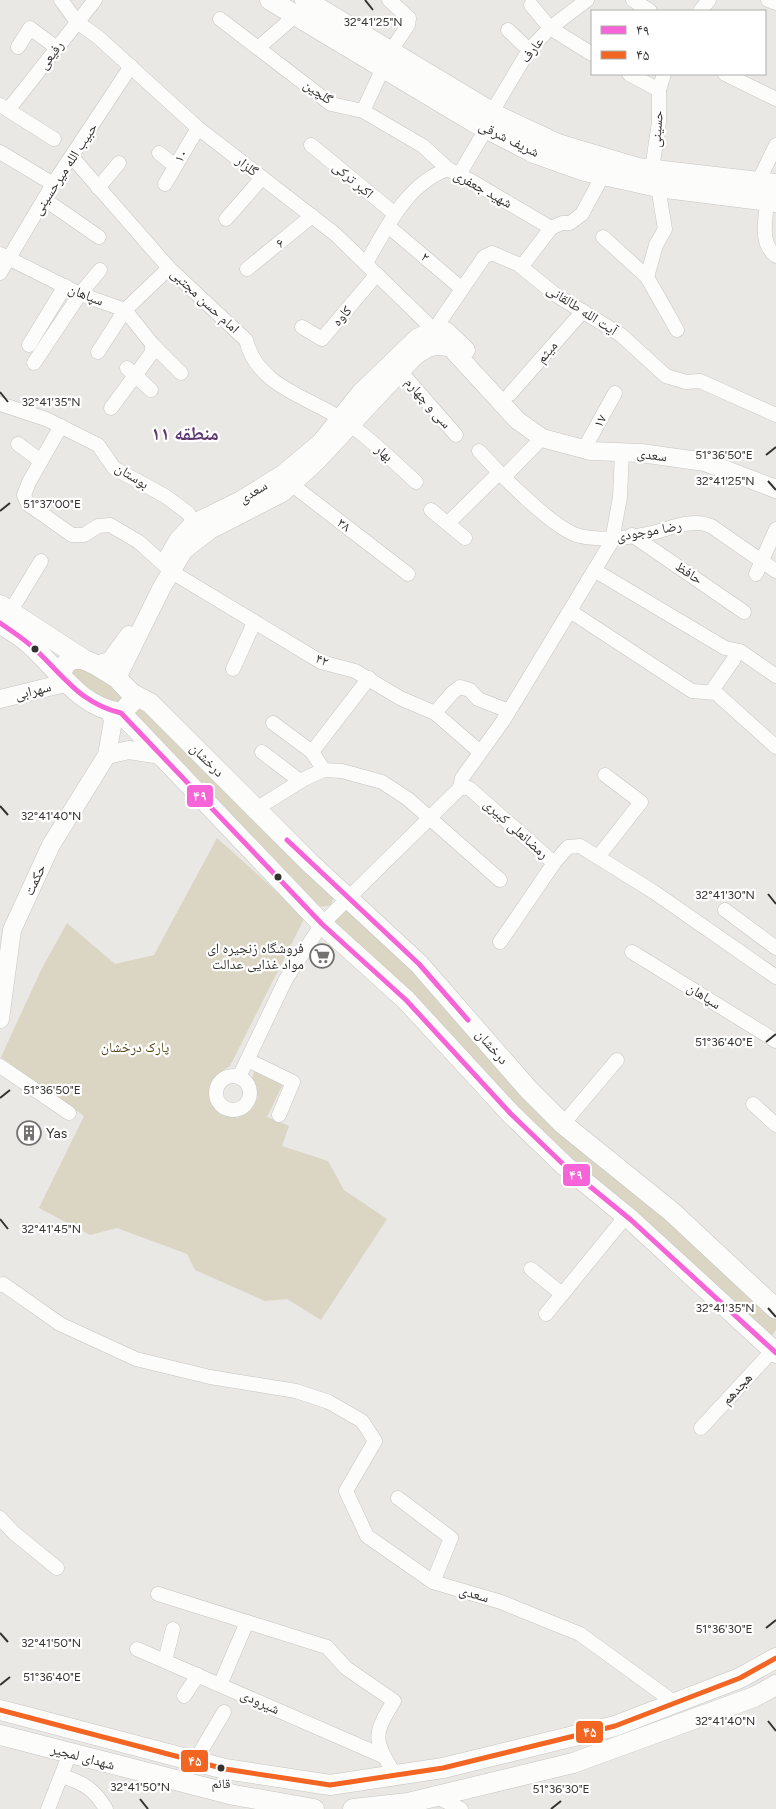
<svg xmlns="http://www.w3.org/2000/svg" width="776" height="1809" viewBox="0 0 776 1809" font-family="Figtree,'Noto Naskh Arabic',sans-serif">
<rect width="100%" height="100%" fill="#e9e8e4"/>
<g fill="#dbd5c3">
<polygon points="74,664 81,664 124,693 122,700 115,704 70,680"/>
<polygon points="139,704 334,896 331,905 322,907 311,901 130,717"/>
<polygon points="217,838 305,917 230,1066 216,1075 209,1096 216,1109 238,1118 252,1109 258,1097 252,1078 256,1068 284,1082 267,1117 289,1126 282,1146 328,1161 344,1190 387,1219 321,1320 287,1299 265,1301 195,1270 187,1254 117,1228 90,1235 39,1208 84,1116 1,1057 42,968 67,923 115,964 154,955"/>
<polygon points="346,909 353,911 659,1211 776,1317 776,1330 771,1337 532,1128 336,926 335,918"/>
</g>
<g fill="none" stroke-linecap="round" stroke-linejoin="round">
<g stroke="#c6c5c2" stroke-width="15">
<g id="minor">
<polyline points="61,0 77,22 98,37 198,128 335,234 434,330 438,339"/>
<polyline points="389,0 409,18 408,25 391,51"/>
<polyline points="633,0 650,11"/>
<polyline points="768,0 776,3"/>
<polyline points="531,5 550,28 592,54"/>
<polyline points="700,11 709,0"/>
<polyline points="220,19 331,104 363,111 423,146 448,169"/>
<polyline points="508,30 529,50"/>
<polyline points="18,47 30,28 57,48"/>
<polyline points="258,48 296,15"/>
<polyline points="629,74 659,90"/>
<polyline points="725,74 776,99"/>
<polyline points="0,105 54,139"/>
<polyline points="8,110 95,0"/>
<polyline points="363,111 383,68"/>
<polyline points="492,112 529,50 550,28 587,0"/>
<polyline points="311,145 395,214"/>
<polyline points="0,152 53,184"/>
<polyline points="159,153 175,166"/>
<path d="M 72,157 L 169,268 L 246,340 C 258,389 312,397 349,424 C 373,441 394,462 416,482"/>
<polyline points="652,169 659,122 659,90 664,74"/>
<polyline points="459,175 486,129"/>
<polyline points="758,182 776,145"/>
<polyline points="165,184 198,128"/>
<polyline points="658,187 665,229 656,245 647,277 677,330"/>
<polyline points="98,188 119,163"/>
<polyline points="44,199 99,237"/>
<path d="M 767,201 C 766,220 759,243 776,256"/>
<polyline points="226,219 262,178"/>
<polyline points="388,226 461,288"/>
<polyline points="603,237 647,277"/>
<polyline points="0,254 80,294 125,310 153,345 181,373"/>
<path d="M 366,263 C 387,228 406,184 448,169 L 473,182 L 551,228"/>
<polyline points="520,266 556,295 621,335 666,376 686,382 700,381 776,415"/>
<polyline points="247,269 312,216"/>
<polyline points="0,273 53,184 131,66"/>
<polyline points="302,327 322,339 377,274"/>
<polyline points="434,330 484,257 492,253 522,266 551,228 562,223 570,223 582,214 603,175"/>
<polyline points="29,345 65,286"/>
<polyline points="98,352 125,310 169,268"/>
<polyline points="34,363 80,294 100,270"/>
<polyline points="394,364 456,435"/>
<polyline points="127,368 151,390"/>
<polyline points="510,394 583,311"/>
<polyline points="0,404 46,419 98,445 114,468 165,496 188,513 199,530"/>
<polyline points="111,408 151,354 153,345"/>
<polyline points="61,426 29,482 24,495 28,504 72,535 84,535 98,526 110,525 139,542 172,572 321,662 355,671 400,698 435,713 480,752"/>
<polyline points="18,444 41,461"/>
<polyline points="584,449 615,393"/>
<path d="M 479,451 C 498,472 555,531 580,536 C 602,541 631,538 652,533 C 672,528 691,518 711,526 L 776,571"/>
<polyline points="285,477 291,484 408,574"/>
<polyline points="504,477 542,438"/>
<polyline points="431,510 465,538"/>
<polyline points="448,523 499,473"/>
<polyline points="632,535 744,612"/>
<polyline points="594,570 725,648 740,651 776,676"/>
<polyline points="756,574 776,529"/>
<polyline points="570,611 692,691 716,693 776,747"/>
<polyline points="10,612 41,561"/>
<polyline points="233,669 254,623"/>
<polyline points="711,692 734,659"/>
<polyline points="435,713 452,693 460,687 470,690 478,699 509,711"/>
<polyline points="273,723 312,752 324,770"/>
<polyline points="262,752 300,781"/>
<polyline points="312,752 369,678"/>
<polyline points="460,788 462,778 503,721 612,541 620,497 622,452"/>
<polyline points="256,809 304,779 324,770 342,771 382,782 408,799 500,880"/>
<polyline points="598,857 641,802 605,775"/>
<polyline points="725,910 776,948"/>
<polyline points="500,942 554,863"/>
<polyline points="632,952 776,1041"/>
<polyline points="248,1060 293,1082 279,1115"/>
<polyline points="0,1066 69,1113"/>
<circle cx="233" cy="1093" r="17"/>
<polyline points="239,1077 286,979 322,924 460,788 469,788 554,863 568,847 580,846 654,892 776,977"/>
<polyline points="753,1104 776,1125"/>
<polyline points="563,1124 617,1060"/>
<polyline points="531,1269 562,1294"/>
<polyline points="0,1285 3,1284 60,1324 136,1359 210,1377 296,1391 329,1402 362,1421 375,1441 346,1491 367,1536 433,1582 501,1602 580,1634 675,1703"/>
<polyline points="546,1314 626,1216"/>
<polyline points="701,1428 773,1350"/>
<polyline points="398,1498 451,1538 433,1582"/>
<polyline points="0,1518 14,1533 57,1568"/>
<path d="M 158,1594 L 327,1647 L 346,1668 L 394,1701 C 372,1736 374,1740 395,1775"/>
<polyline points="137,1649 383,1756"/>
<polyline points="165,1661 173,1629"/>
<polyline points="220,1685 247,1622"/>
<polyline points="184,1696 198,1675"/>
<polyline points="195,1761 224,1712"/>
<path d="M 62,1776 C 84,1783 94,1789 106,1809"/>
<polyline points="435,1796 461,1809"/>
<polyline points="48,1809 70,1753"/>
</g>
</g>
<g stroke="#c6c5c2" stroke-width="19">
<g id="tertiary">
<polyline points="166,561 178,540 194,523 241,500 283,474 320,443 360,393 417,338 434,330 446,331 466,350"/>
<polyline points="96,665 110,661 129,635"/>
<path d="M 117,678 L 162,587 L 184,550 L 210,530 L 282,493 L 316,462 L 414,357 C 426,348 435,343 451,348 L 517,420 L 542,438 L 591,451 L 641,453 L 705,462 L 776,489"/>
<polyline points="0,699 65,683"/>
<polyline points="107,755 129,750 161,755"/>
<polyline points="0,1019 12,930 51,845 107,755 113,721 110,711"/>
</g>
</g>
<g stroke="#c6c5c2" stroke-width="21">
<g id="secondary">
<polyline points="270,0 472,121 534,153 585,171 658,187 776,202"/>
<polyline points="305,0 500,117 558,144 638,168 776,184"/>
<polyline points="0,605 83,659"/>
<path d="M 0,623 C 8,629 18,634 26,641 C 58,667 76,706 121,713 L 131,703"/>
<polyline points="61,675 64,666 71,659 83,659 96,665 117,678 131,693 150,703 310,863 419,964 528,1089 563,1124 672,1212 776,1309"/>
<polyline points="121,713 322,924 406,1000 511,1114 565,1166 631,1220 776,1353"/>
<polyline points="0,1710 225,1769 330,1785 443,1768 615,1726 740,1678 776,1658"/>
<polyline points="0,1735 234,1795 314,1809"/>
<polyline points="353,1809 408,1803 573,1763 754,1697 776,1685"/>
</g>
</g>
<use href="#minor" stroke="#fcfcfb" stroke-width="14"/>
<use href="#tertiary" stroke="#fcfcfb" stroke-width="18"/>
<use href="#secondary" stroke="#fcfcfb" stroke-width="20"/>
<g stroke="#fff" stroke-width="9">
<g id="bus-1">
<path d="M 0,623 C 13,632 26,640 37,651 C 66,679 81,703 121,713 L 322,924 L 406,1000 L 511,1114 L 565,1166 L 631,1220 L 776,1353"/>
<polyline points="287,840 419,964 468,1020"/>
</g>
</g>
<g stroke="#fff" stroke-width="9">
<polyline id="bus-2" points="0,1710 225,1769 330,1785 443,1768 615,1726 740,1678 776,1658"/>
</g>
<use href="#bus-1" stroke="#f764d7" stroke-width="5"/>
<use href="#bus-2" stroke="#f26522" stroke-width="5"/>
</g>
<path fill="none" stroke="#33322f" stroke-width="2" d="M 365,0 L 373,10M 0,392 L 8,402M 766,455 L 776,447M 768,481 L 776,490M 0,511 L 10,503M 0,806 L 8,815M 768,894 L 776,904M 766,1042 L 776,1034M 0,1098 L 10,1090M 0,1219 L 8,1229M 768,1308 L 776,1317M 766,1628 L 776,1620M 0,1633 L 8,1642M 0,1685 L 10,1677M 768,1721 L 776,1731M 140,1799 L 148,1809M 551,1809 L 561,1801"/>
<defs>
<g id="supermarket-ring" transform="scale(1.25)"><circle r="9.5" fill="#fff" stroke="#73726e" stroke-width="1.5"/><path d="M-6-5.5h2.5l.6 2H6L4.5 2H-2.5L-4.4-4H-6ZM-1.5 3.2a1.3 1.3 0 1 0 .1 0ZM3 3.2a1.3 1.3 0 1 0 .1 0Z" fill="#73726e"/></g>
<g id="building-ring" transform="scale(1.25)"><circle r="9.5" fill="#fff" stroke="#73726e" stroke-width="1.5"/><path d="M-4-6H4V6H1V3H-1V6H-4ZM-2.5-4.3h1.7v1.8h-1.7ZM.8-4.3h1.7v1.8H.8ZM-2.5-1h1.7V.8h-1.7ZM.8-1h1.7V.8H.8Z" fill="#73726e"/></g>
</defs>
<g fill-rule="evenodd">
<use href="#supermarket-ring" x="322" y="956"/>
<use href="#building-ring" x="29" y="1133"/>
</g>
<g fill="#33322f" stroke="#fff" stroke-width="2">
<circle cx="35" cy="649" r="4.5"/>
<circle cx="278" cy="877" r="4.5"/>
<circle cx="221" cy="1768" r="4.5"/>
</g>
<g text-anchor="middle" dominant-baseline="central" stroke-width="4.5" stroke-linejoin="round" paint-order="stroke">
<g font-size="13" fill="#33322f" stroke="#fff">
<text x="221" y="1783">قائم</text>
</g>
<g font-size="14" fill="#33322f" stroke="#fff">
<text transform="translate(532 50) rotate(-52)">عارف</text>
<text transform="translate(51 55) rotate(-52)">رفیعی</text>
<text transform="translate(318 92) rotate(35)">گلچین</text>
<text transform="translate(657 129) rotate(-86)">حسینی</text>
<text transform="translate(509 139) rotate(26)">شریف شرقی</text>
<text transform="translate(181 156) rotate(-59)">۱۰</text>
<text transform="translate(247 166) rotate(38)">گلزار</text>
<text transform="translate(65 169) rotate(-57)">حبیب الله میرحسینی</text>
<text transform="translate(353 180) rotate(40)">اکبر ترکی</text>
<text transform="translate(483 189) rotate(29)">شهید جعفری</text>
<text transform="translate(280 243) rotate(-40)">۶</text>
<text transform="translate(425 257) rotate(40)">۲</text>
<text transform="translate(86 295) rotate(22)">سپاهان</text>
<text transform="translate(205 301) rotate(43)">امام حسن مجتبی</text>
<text transform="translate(582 310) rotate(33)">آیت الله طالقانی</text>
<text transform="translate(342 316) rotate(-49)">کاوه</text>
<text transform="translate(547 352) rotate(-49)">میثم</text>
<text transform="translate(428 403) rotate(49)">سی و چهارم</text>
<text transform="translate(600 421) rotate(-61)">۱۷</text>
<text transform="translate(384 453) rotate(41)">بهار</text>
<text transform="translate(652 455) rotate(7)">سعدی</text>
<text transform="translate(132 476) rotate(32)">بوستان</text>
<text transform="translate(253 492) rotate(-31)">سعدی</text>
<text transform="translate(344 525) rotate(37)">۳۸</text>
<text transform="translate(649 531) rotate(-10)">رضا موجودی</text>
<text transform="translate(689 573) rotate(33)">حافظ</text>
<text transform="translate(322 660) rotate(23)">۴۲</text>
<text transform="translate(33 691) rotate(-14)">سهرابی</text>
<text transform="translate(207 760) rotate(45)">درخشان</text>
<text transform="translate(516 829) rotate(42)">رمضانعلی کبیری</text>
<text transform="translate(35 880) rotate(-65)">حکمت</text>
<text transform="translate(704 996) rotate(32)">سپاهان</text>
<text transform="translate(492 1047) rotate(49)">درخشان</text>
<text transform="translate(737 1389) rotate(-47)">هجدهم</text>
<text transform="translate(474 1594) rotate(16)">سعدی</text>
<text transform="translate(260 1702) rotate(24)">شیرودی</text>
<text transform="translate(83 1757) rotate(15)">شهدای لمجیر</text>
</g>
<g font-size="14" fill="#33322f" stroke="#fff" text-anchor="end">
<text x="304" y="948">فروشگاه زنجیره ای<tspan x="304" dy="16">مواد غذایی عدالت</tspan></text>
<text x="46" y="1133" text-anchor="start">Yas</text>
</g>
<g font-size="14" fill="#584917" stroke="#fff">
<text x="135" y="1047">پارک درخشان</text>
</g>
<g font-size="19" font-weight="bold" fill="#5f386f" stroke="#fff">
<text x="185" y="433">منطقه ۱۱</text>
</g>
</g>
<g font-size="12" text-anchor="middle" fill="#33322f" stroke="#fff" stroke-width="4.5" stroke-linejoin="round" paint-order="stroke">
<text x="373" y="26">32°41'25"N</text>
<text x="51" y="406">32°41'35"N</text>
<text x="724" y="459">51°36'50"E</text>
<text x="725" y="485">32°41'25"N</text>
<text x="52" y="508">51°37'00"E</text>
<text x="51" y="820">32°41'40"N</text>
<text x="725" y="899">32°41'30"N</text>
<text x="724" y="1046">51°36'40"E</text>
<text x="52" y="1094">51°36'50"E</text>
<text x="51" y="1233">32°41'45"N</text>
<text x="725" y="1312">32°41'35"N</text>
<text x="724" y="1633">51°36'30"E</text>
<text x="51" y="1647">32°41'50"N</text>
<text x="52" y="1681">51°36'40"E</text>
<text x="725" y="1725">32°41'40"N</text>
<text x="140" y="1791">32°41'50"N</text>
<text x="561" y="1793">51°36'30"E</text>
</g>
<g stroke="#fff" stroke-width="2">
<rect x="186" y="784" width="28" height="24" rx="5" fill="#f764d7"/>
<rect x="562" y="1163" width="29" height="24" rx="5" fill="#f764d7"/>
<rect x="575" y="1720" width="29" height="24" rx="5" fill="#f26522"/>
<rect x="180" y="1749" width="29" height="24" rx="5" fill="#f26522"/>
</g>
<g font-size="14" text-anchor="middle" font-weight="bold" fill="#fff">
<text x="200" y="801">۴۹</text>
<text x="576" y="1180">۴۹</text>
<text x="590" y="1737">۴۵</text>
<text x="195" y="1766">۴۵</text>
</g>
<rect x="591" y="10" width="175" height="65" fill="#ffffff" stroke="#adadac"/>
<rect x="601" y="26" width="25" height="8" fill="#f764d7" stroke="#adadac"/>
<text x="636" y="35" font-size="15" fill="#33322f">۴۹</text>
<rect x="601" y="51" width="25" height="8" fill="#f26522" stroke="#adadac"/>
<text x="636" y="60" font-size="15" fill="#33322f">۴۵</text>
</svg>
